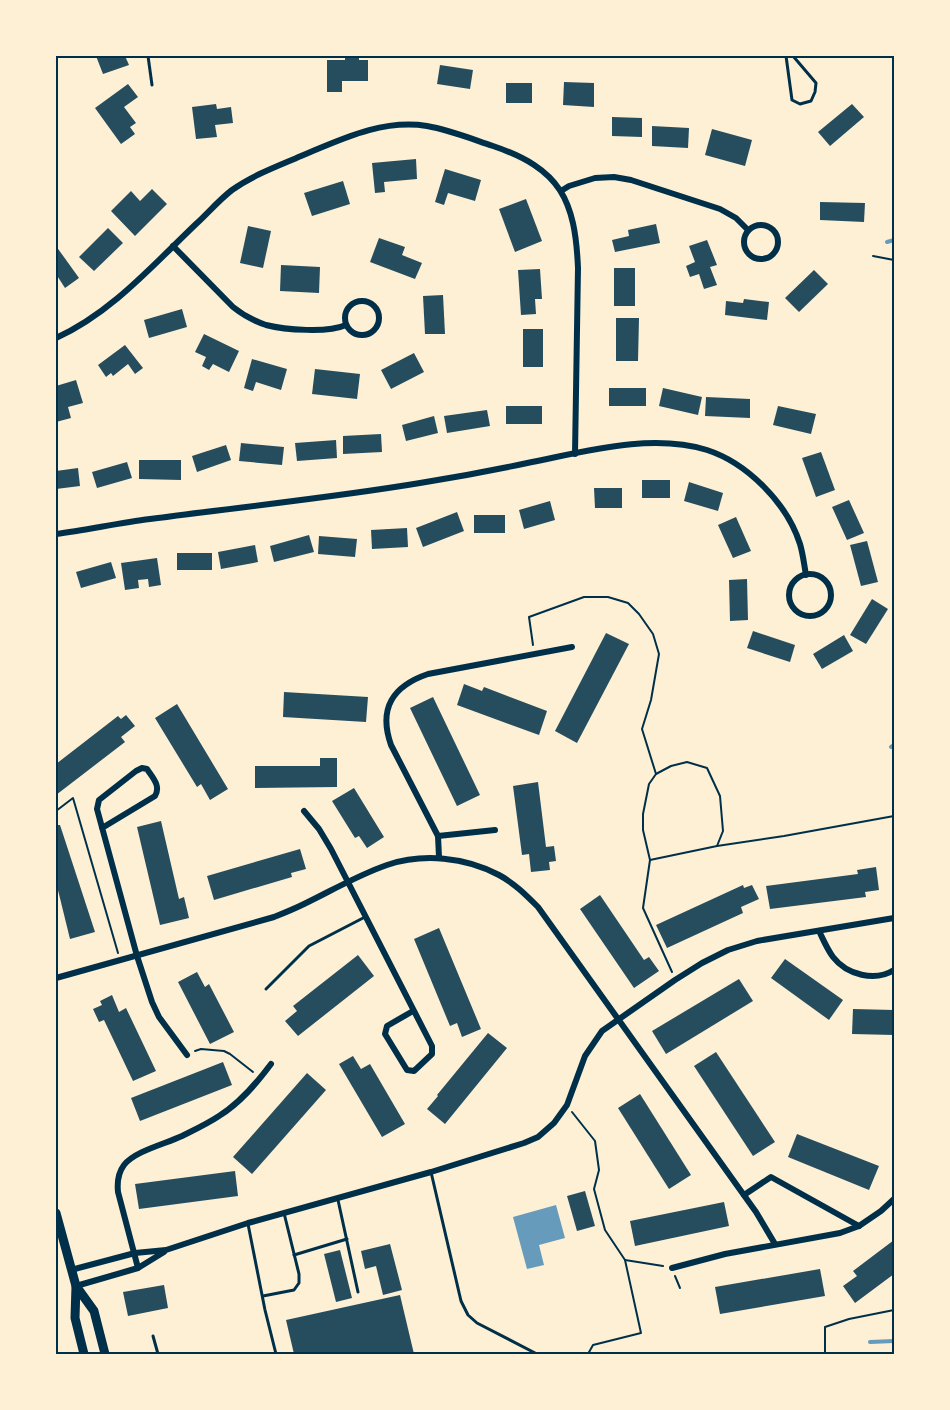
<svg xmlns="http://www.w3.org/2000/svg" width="950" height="1410" viewBox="0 0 950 1410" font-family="'Libre Baskerville',serif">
<rect width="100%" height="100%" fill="#fdf0d5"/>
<polygon fill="#669bbc" points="556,1205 565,1238 539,1245 544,1265 527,1269 513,1217"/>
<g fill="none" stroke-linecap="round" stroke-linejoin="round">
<g stroke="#669bbc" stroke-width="4">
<polyline points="887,242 894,240"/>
<polyline points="891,747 894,745"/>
<polyline points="870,1342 894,1341"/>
</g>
</g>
<g fill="#264d5e">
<polygon points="96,56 125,56 129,65 103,74"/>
<polygon points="345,56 359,56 359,60 368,60 368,81 342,81 342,92 327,92 327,60 345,60"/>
<polygon points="440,65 473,70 470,89 437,84"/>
<polygon points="564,82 594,83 594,107 563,105"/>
<rect x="506" y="83" width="26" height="20"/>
<polygon points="128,84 138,97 124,107 136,123 130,127 135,134 121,144 95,108"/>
<polygon points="216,104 217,109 231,107 233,123 215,125 217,137 196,139 192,107"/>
<polygon points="852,104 864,117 830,146 818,132"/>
<polygon points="612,117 642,118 642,137 612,136"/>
<polygon points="652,126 689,128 688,148 652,146"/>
<polygon points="712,129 752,140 745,166 705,155"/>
<polygon points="416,159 417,179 384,182 385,192 375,193 372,163"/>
<polygon points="445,169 481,180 475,201 448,193 444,205 435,202"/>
<polygon points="343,181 350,204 312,216 304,193"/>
<polygon points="152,189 167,204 135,236 111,211 131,191 140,201"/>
<polygon points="526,199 542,241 515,252 499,209"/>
<polygon points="820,202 865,203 864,222 820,220"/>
<polygon points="656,224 660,243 615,252 612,240 629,236 628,230"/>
<polygon points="248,226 271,231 263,268 240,263"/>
<polygon points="108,228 123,243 94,271 79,257"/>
<polygon points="379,238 405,247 402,255 422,263 415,279 370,262"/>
<polygon points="707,240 717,265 710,267 717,285 704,289 699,274 690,277 686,266 695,262 689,246"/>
<polygon points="56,246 79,278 65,288 56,274"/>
<polygon points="281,265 320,267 319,293 280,291"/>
<rect x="614" y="268" width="21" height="38"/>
<polygon points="540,269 542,299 535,299 536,314 521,315 518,270"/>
<polygon points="814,270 828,284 799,312 785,298"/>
<polygon points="443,295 445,334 425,334 423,296"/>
<polygon points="744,299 769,302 767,320 725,315 726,301 743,303"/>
<polygon points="182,309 187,327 149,338 144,320"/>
<polygon points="616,318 639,318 638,361 616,361"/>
<rect x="523" y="329" width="20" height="38"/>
<polygon points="204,334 239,351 229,372 213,364 209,370 202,366 206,357 195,352"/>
<polygon points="125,345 143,368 135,374 128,364 113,376 111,373 106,377 98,365"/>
<polygon points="414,353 424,372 391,389 381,370"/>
<polygon points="252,359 287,369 281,390 256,382 253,391 244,388"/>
<polygon points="315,369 360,374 357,399 312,394"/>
<polygon points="76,380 83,403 68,407 71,418 56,422 56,386"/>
<rect x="609" y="388" width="37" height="18"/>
<polygon points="663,388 702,397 698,415 659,406"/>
<polygon points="706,397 750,399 750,418 705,416"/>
<rect x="506" y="406" width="36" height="18"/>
<polygon points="778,406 816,414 811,434 773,425"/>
<polygon points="487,410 490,426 447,433 444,416"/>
<polygon points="434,416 438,433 406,441 402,425"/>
<polygon points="381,434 382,452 343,454 343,436"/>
<polygon points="336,440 337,458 297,461 295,443"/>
<polygon points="241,443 284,447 282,465 239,461"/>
<polygon points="226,445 231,460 197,472 192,456"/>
<polygon points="821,452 835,490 816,497 802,458"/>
<polygon points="139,460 181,460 181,480 139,479"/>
<polygon points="127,462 132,478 97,488 92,472"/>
<polygon points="78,468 80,486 56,489 56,471"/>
<rect x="642" y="480" width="28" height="18"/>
<polygon points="689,482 723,493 718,511 684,501"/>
<polygon points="594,488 622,488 622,508 595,508"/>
<polygon points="849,500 864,533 847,540 832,507"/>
<polygon points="550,501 555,520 524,529 519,510"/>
<polygon points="457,512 464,531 423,547 416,528"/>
<rect x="474" y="515" width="31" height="18"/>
<polygon points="736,517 751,551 733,558 718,525"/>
<polygon points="407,528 408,547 372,549 371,530"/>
<polygon points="309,535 314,552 274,562 270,546"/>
<polygon points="319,536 357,539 355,557 318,554"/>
<polygon points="867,541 878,582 861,586 850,545"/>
<polygon points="255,545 258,562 221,569 218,552"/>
<rect x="177" y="553" width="35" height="17"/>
<polygon points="157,558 161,585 149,587 148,579 138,580 139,588 125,590 121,563"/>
<polygon points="111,562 116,578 81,588 76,572"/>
<polygon points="747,579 748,620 730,621 729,580"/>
<polygon points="872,599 888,609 866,644 850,635"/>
<polygon points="753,631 795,645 790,662 747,648"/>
<polygon points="606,633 629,644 577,743 555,731"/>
<polygon points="844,635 853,651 822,669 813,654"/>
<polygon points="464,684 482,691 484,687 547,711 539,735 457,705"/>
<polygon points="284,692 368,697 366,722 283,717"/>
<polygon points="433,697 480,795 457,806 410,708"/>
<polygon points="177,704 228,789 210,800 201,784 197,787 155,718"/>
<polygon points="126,715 135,726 121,737 125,742 56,795 56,764 118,716 121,719"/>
<polygon points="320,758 337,758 337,787 255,788 255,766 320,766"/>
<polygon points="538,782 546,847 554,846 556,861 549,862 550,870 531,872 529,854 522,855 513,786"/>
<polygon points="354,788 384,837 367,848 359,836 355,838 332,801"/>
<polygon points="161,821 179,899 184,897 189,918 160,925 137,827"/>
<polygon points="56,825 60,825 95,932 70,939 56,882"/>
<polygon points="300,849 306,869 291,873 292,877 214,900 207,876"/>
<polygon points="876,867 879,890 865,892 866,897 770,909 766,886 858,874 857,870"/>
<polygon points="743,885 744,888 752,885 759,899 741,907 743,913 667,948 656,925"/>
<polygon points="600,895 644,960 649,957 659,971 634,988 580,909"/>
<polygon points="439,928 481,1029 462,1037 457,1023 450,1026 414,939"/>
<polygon points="358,955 374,976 298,1036 285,1021 297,1011 293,1006"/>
<polygon points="785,959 843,1000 829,1020 771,978"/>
<polygon points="197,972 205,987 209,984 234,1032 210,1044 178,982"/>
<polygon points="739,979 753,1001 666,1054 652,1031"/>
<polygon points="112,995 119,1012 126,1008 156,1071 133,1081 104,1020 99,1022 93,1009 102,1005 100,1001"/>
<polygon points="853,1009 894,1010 894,1035 852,1034"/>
<polygon points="488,1033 507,1048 445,1124 427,1109 438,1096 437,1095"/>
<polygon points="716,1052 775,1142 753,1156 694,1066"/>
<polygon points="353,1056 361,1069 370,1064 405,1124 382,1137 339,1064"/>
<polygon points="223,1062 232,1085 140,1121 131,1098"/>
<polygon points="307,1073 326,1090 252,1174 233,1157"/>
<polygon points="640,1094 691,1175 669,1189 618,1108"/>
<polygon points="797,1134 879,1166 869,1190 788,1157"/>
<polygon points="235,1171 238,1196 139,1209 135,1184"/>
<polygon points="585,1191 595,1226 577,1231 567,1196"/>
<polygon points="724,1202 729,1226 635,1246 630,1221"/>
<polygon points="894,1240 894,1274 855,1303 843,1286 857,1276 853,1271"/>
<polygon points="390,1244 402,1290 383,1295 376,1266 365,1269 361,1251"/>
<polygon points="340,1250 352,1298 336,1302 324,1254"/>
<polygon points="820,1269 825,1296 720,1314 715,1287"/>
<polygon points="164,1285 168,1308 128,1316 123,1292"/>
<polygon points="400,1295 414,1354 294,1354 286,1320"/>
</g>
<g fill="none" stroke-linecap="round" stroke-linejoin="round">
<g stroke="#003049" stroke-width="2">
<polyline points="873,256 894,260"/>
<polyline points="533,645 529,617 584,597 608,597 628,603 639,614 653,634 659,654 651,700 642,729 656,774"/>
<polyline points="56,811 73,798 118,953"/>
<polyline points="650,860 717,846 784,836 894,816"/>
<polyline points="672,972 643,908 650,860 643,830 643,814 649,784 656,774 671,766 687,762 707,768 720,796 723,831 717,846"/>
<polyline points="195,1051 201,1049 224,1051 230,1054 253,1072"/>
<polyline points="572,1112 595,1141 599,1170 594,1189 605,1230 625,1260 641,1333 593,1345 588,1354"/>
<polyline points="625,1260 663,1266"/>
<polyline points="675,1276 680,1288"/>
<polyline points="825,1354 825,1327 849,1319 894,1310"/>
</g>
<g stroke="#003049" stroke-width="3">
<polyline points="148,56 152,85"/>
<polyline points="786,56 792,100 800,104 811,101 815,92 816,83 793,56"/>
<polyline points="266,989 309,946 365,917"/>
<polyline points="431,1172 461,1301 468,1315 477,1323 537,1354"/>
<polyline points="338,1200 358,1292"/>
<polyline points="248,1224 265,1310 276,1354"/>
<polyline points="294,1255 347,1239"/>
<polyline points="263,1296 294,1290 299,1283 299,1274 284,1213"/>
<polyline points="153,1336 158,1354"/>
</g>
<g stroke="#003049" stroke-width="6">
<polyline points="561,191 569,186 595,178 614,177 631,180 720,209 736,218 748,230"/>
<circle cx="761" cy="242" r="17"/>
<path d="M 173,246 L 233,307 C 243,315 254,321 266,325 C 285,330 328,333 346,325"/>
<circle cx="362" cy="318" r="17"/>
<path d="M 56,338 C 111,313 152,266 196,224 C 208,213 219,200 232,190 C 253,175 278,166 301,156 C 342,139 382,119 427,126 C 450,130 472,139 493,146 C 561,169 575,200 578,268 L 575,454"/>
<path d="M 56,534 C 87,530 118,523 150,519 C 240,507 330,498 420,483 C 458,477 495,470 532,462 C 587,451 652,433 707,450 C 747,463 787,503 800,544 C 803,554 804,564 806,575"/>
<circle cx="810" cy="595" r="21"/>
<polyline points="304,811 319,829 331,849 432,1046 432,1054 414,1071 407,1070 385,1034 387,1026 413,1011"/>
<path d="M 102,828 L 155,796 C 161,786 153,778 147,769 L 142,768 L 136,771 L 99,800 L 97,809 L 137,956 L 152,1002 L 159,1017 L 187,1055"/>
<polyline points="438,836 495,830"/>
<path d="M 439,857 L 438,836 L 391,745 C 378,708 393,686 428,674 L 572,647"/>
<path d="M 819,931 C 823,939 827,949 833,957 C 847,975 875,982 894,970"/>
<path d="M 56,978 L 274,917 C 284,913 294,909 304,904 C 331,891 358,875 387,865 C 423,853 465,857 499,875 C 514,883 526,895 538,907 L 756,1212 L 775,1244"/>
<polyline points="744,1195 771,1177 859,1226"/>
<path d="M 138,1268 L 118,1192 C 117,1182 118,1173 124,1165 C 135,1151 165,1144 182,1136 C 194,1130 207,1124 219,1116 C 240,1103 256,1084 271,1064"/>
<polyline points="672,1268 725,1254 840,1233 859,1226 881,1211 894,1199"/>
<polyline points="71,1270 135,1253 166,1250 248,1223 431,1172 524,1143 538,1137 554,1123 567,1105 585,1056 602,1031 675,980 702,963 728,950 757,941 894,918"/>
<polyline points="76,1286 138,1268 164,1252"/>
</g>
<g stroke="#003049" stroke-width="9">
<polyline points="56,1213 76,1286 75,1318 84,1354"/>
<polyline points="76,1286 94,1311 105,1354"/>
</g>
</g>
<rect width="950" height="1410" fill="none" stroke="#fdf0d5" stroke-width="114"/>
<rect x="57" y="57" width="836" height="1296" fill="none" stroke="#003049" stroke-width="2"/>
</svg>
